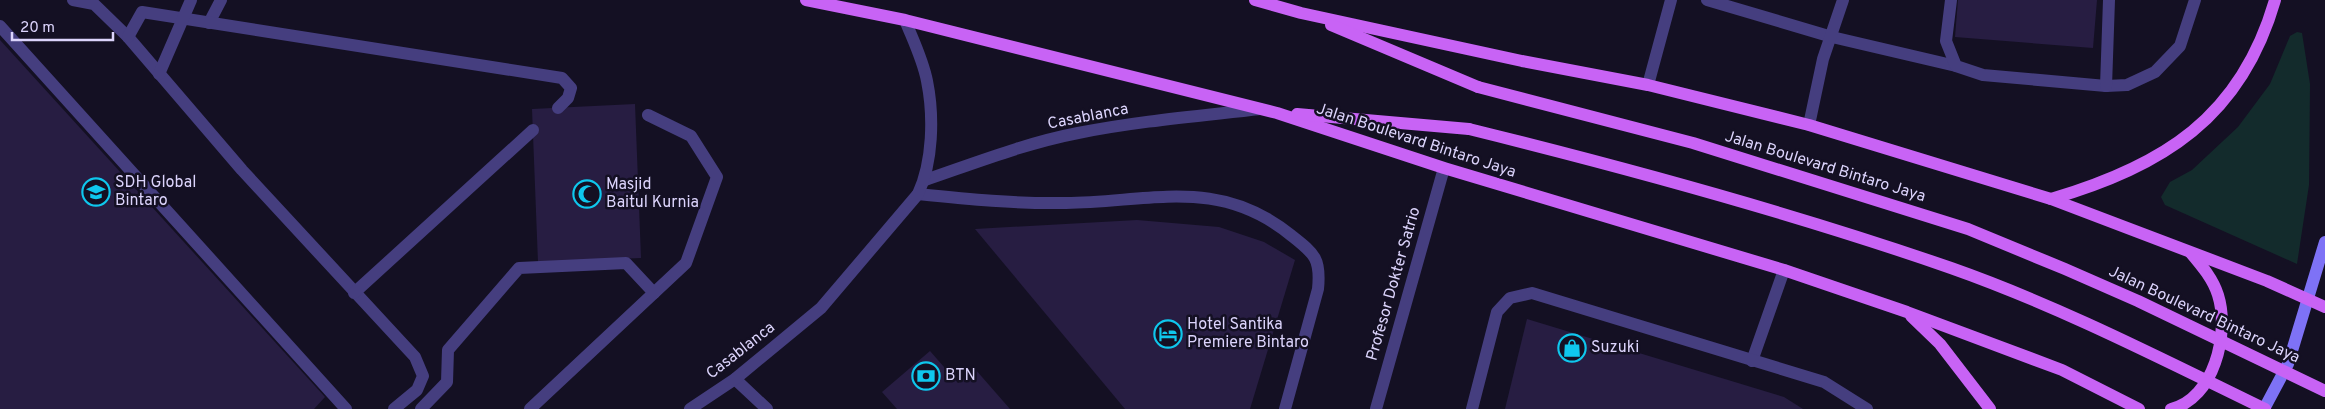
<svg xmlns="http://www.w3.org/2000/svg" width="2325" height="409" viewBox="0 0 2325 409" font-family="Overpass,sans-serif">
<rect width="100%" height="100%" fill="#141023"/>
<polygon fill="#132b2c" points="2297,32 2302,33 2310,84 2309,185 2297,264 2165,205 2161,197 2170,182 2192,170 2238,127 2270,84 2290,36"/>
<g fill="#271d42">
<polygon points="1958,0 2097,0 2093,48 1955,37"/>
<polygon points="0,40 325,397 314,409 0,409"/>
<polygon points="635,104 641,258 538,262 532,109"/>
<polygon points="1137,220 1219,227 1264,242 1295,260 1250,409 1125,409 975,229"/>
<polygon points="1527,319 1784,397 1803,409 1505,409"/>
<polygon points="930,351 958,383 975,369 1010,409 897,409 882,392"/>
</g>
<g fill="none" stroke-linecap="round" stroke-linejoin="round">
<g stroke="#453e7f" stroke-width="12">
<polyline points="73,0 94,4 128,37 242,170 415,357 423,376 417,390 394,409"/>
<polyline points="1707,0 1832,37 1956,66"/>
<polyline points="1951,0 1946,41 1956,66 1983,75 2106,86 2127,85 2155,72 2180,46 2195,0"/>
<polyline points="209,23 221,0"/>
<polyline points="0,26 346,409"/>
<polyline points="128,37 142,12 562,78 571,88 568,98 558,108"/>
<polyline points="159,74 191,0"/>
<polyline points="1648,85 1671,0"/>
<polyline points="2106,86 2109,0"/>
<polyline points="1809,125 1823,59 1843,0"/>
<path d="M 918,194 C 967,199 1017,204 1066,203 C 1151,202 1219,176 1292,236 C 1315,254 1321,259 1318,289 L 1285,409"/>
<polyline points="354,293 533,130"/>
<polyline points="1752,361 1784,270"/>
<polyline points="735,379 767,409"/>
<polyline points="421,409 447,382 448,350 519,268 626,263 654,293"/>
<polyline points="530,409 686,263 717,177 691,136 648,115"/>
<polyline points="1472,409 1497,312 1510,298 1532,293 1824,382 1867,409"/>
</g>
<g stroke="#453e7f" stroke-width="12">
<path d="M 925,180 C 975,163 1026,143 1078,133 C 1138,121 1199,116 1260,109"/>
<path d="M 690,409 L 735,379 L 821,308 L 918,194 C 933,162 934,116 927,81 C 923,60 913,40 905,20"/>
<polyline points="1376,409 1444,168"/>
</g>
<polyline stroke="#7e72f6" stroke-width="12" points="2264,409 2288,364 2325,242"/>
<g stroke="#c863f5" stroke-width="12">
<polyline points="806,0 905,20 1277,113 1444,168 1784,270 1907,312 2062,370 2139,409"/>
<polyline points="1255,0 1301,13 1522,61 1648,85 1809,125 2051,199 2267,281 2325,307"/>
<polyline points="1331,25 1478,87"/>
<polyline points="1297,114 1469,129"/>
<path d="M 2051,199 C 2163,166 2241,118 2275,0"/>
<polyline points="1911,316 1940,344 1990,409"/>
<path d="M 2171,409 C 2214,399 2230,333 2218,295 C 2213,279 2202,266 2191,253"/>
</g>
<g stroke="#c863f5" stroke-width="12">
<polyline points="1478,87 1693,143 1968,229 2065,269 2138,301 2325,391"/>
<path d="M 1469,129 C 1631,169 1793,213 1951,268 C 2059,306 2162,359 2265,409"/>
</g>
</g>
<defs>
<g id="school-ring" transform="scale(1.4375)"><circle r="9.5" fill="#141023" stroke="#0fc7ed" stroke-width="1.5"/><path d="M0-5L7-2L0 1L-7-2ZM-4 1L0 2.5L4 1V4Q0 6-4 4Z" fill="#0fc7ed"/></g>
<g id="mosque-ring" transform="scale(1.4375)"><circle r="9.5" fill="#141023" stroke="#0fc7ed" stroke-width="1.5"/><path d="M3.5-4.9A6 6 0 1 0 3.5 4.9A5 5 0 1 1 3.5-4.9Z" fill="#0fc7ed"/></g>
<g id="hotel-ring" transform="scale(1.4375)"><circle r="9.5" fill="#141023" stroke="#0fc7ed" stroke-width="1.5"/><path d="M-6-4.5h1.5V1H6V5H4.5V3h-9V5H-6ZM-4 0a1.8 1.8 0 1 1 3.6 0ZM.5 0V-2.5h3Q6-2.5 6 0Z" fill="#0fc7ed"/></g>
<g id="shop-ring" transform="scale(1.4375)"><circle r="9.5" fill="#141023" stroke="#0fc7ed" stroke-width="1.5"/><path d="M-5-2.5h2.3a2.7 3.5 0 0 1 5.4 0H5L5.5 6h-11ZM-1.5-2.5h3a1.5 2.3 0 0 0-3 0Z" fill="#0fc7ed"/></g>
<g id="bank-ring" transform="scale(1.4375)"><circle r="9.5" fill="#141023" stroke="#0fc7ed" stroke-width="1.5"/><path d="M-6-4H6V4H-6ZM0-2.3a2.3 2.3 0 1 0 0 4.6a2.3 2.3 0 1 0 0-4.6Z" fill="#0fc7ed"/></g>
</defs>
<g fill-rule="evenodd">
<use href="#school-ring" x="96" y="192"/>
<use href="#mosque-ring" x="587" y="194"/>
<use href="#hotel-ring" x="1168" y="334"/>
<use href="#shop-ring" x="1572" y="348"/>
<use href="#bank-ring" x="926" y="376"/>
</g>
<g text-anchor="middle" dominant-baseline="central" stroke-width="5" stroke-linejoin="round" paint-order="stroke">
<g font-size="16" fill="#dcd4fc" stroke="#141023">
<text transform="translate(1088 117) rotate(-11)">Casablanca</text>
<text transform="translate(1416 141) rotate(18)">Jalan Boulevard Bintaro Jaya</text>
<text transform="translate(1825 167) rotate(17)">Jalan Boulevard Bintaro Jaya</text>
<text transform="translate(1394 284) rotate(-74)">Profesor Dokter Satrio</text>
<text transform="translate(2204 315) rotate(25)">Jalan Boulevard Bintaro Jaya</text>
<text transform="translate(741 351) rotate(-38)">Casablanca</text>
</g>
<g font-size="16" fill="#dcd4fc" stroke="#141023" text-anchor="start">
<text x="115" y="183">SDH Global<tspan x="115" dy="18">Bintaro</tspan></text>
<text x="606" y="185">Masjid<tspan x="606" dy="18">Baitul Kurnia</tspan></text>
<text x="1187" y="325">Hotel Santika<tspan x="1187" dy="18">Premiere Bintaro</tspan></text>
<text x="1591" y="348">Suzuki</text>
<text x="945" y="376">BTN</text>
</g>
</g>
<path d="M12 32v8h101v-8" fill="none" stroke="#dcd4fc" stroke-width="2.5"/>
<text x="20" y="32" font-size="15" fill="#dcd4fc" stroke="#141023" stroke-width="4" paint-order="stroke">20 m</text>
</svg>
